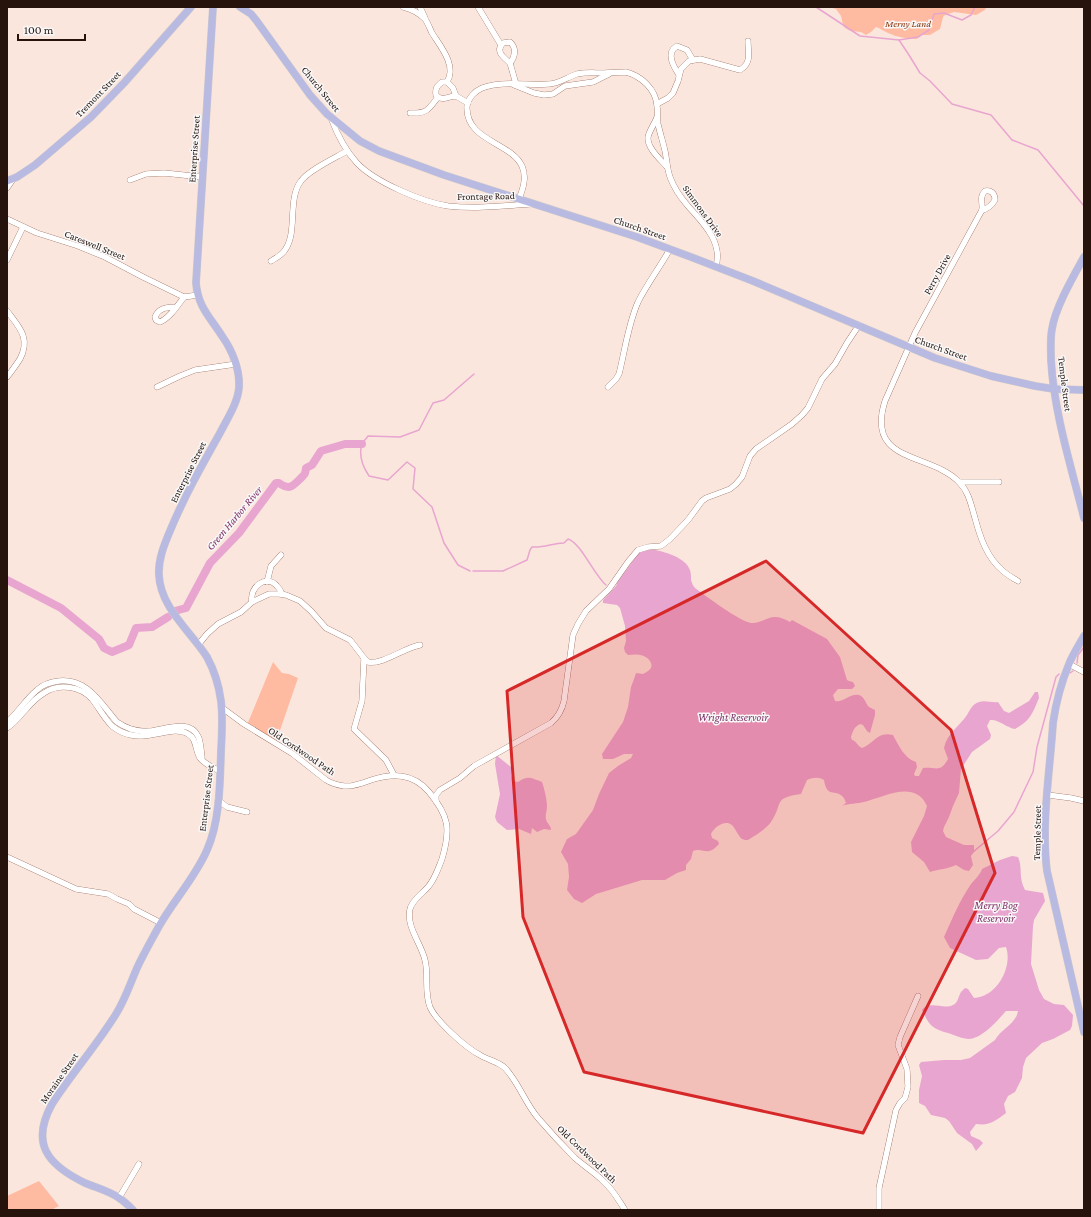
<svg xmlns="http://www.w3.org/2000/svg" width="1091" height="1217" viewBox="0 0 1091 1217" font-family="'Crimson Pro',serif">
<rect width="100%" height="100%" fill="#fbe6de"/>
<g fill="#ffbba1">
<path d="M 829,7 L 986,7 L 985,10 L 976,15 L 954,12 L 945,15 L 943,17 L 940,29 L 930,35 L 921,35 L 917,39 C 907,39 897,37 888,33 C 883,31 880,28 876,27 L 871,32 L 866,35 L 861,32 L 851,31 L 845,28 L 843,25 L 841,16 L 836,9 Z"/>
<polygon points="273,662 282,673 289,674 298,678 276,742 247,725"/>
<polygon points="39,1181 59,1206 51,1210 7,1210 7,1196"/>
</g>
<g fill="#e8a5cf">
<path d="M 647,549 C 660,550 685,556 690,570 C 691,573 691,577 691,580 C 692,583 693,586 695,588 C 706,596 739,621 751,623 C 760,624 767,617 775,617 C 780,617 785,619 790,622 L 792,620 L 827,639 L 840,657 L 847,680 L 849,681 L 853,682 L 855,686 L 852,689 L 838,689 L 833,695 L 835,701 C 843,703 850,693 859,695 C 864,696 866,704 869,707 C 871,708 873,709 875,710 L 875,715 L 870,733 L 867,731 L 863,725 L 860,724 C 854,727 853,731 851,737 L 852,740 C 857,741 857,746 862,748 C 875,743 877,731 893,735 C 899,746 904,758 916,762 L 917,767 L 914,774 L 915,776 L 919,776 L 923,768 C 935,766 940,774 948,759 L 944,748 C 947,733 959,727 967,715 C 970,710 972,704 979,702 C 985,700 992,703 998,702 L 1004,711 L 1009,713 L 1029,701 L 1035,692 L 1038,692 L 1039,698 C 1032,714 1031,720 1015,729 C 1005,727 999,719 990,720 L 987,726 L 991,735 L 990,739 L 972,752 L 961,769 L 959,793 L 953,806 L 949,817 L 944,827 L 943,831 L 946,837 L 964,845 L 974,845 L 974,852 L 971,856 L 973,865 L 969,871 L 964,870 L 956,865 C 948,869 939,869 930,872 L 924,862 L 912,852 L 911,842 L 924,816 L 927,806 C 915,779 884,797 864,802 C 857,804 849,803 842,806 L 846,803 C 845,801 845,799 843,797 C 835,788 827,799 824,780 C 819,777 814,777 807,780 L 801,794 C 772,798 784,803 771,822 C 765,830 757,834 748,840 C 746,840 744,840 742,839 C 738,836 736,829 732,825 C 725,819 714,827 711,834 L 712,838 L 718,841 L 719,844 C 706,858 705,847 693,851 L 691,859 L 686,865 L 686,870 L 677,873 L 665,880 L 642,880 L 596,894 L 582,903 L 574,899 L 567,890 L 569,877 L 568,864 L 561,852 L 567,839 L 576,834 L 593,810 L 599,794 L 609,773 L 618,766 L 631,758 L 633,754 L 624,754 L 613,759 L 603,759 L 602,754 L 623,722 L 628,707 L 631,687 L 634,679 L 636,673 L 643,674 C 649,671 654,668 650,661 C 645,654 636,654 628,655 L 625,652 L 624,648 L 626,641 L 625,626 L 620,608 L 617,605 L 603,603 L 603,600 L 616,586 L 618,581 L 638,554 L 642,550 Z"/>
<path d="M 496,755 L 511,767 L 511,775 L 513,781 L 518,782 C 528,775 531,778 542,782 C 544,787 547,800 547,806 C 547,811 545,815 546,819 C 547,824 551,825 551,830 L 544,829 L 537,832 L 532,828 L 531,834 L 519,829 L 507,830 L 497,822 L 495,817 L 500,794 L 495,764 Z"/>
<path d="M 1012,856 L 1018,857 C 1023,868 1018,877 1025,890 L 1043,893 L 1045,901 L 1034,920 L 1033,926 L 1031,964 L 1039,990 L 1044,999 L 1054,1004 L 1064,1005 L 1073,1015 L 1072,1026 L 1070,1030 L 1053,1039 L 1042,1043 L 1026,1058 L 1023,1067 L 1022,1078 L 1015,1092 L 1008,1096 L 1004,1104 L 1006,1113 C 995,1121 990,1126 976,1124 L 970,1132 L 971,1136 L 980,1140 L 983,1143 L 976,1151 L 972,1144 L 957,1133 L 949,1121 L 945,1118 L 931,1115 L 925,1106 L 919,1103 L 919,1090 L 922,1076 L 919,1065 L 921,1062 L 944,1060 L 961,1060 L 970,1058 L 995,1040 C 1001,1029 1016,1024 1018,1011 L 1006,1011 C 998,1020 983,1038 969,1039 C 963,1039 954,1035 948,1033 C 932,1029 929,1025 922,1010 C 930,1000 943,1010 953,1005 C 958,1003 958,997 961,992 C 962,991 964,989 965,988 L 968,989 L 974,998 C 997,997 1013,967 1006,947 L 999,948 L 988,959 L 976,960 L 950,948 L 944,937 C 952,919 960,900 971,884 C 975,879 980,875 982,869 L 1000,860 Z"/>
</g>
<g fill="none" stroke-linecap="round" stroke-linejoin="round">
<g stroke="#e8a5cf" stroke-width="1.5">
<polyline points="816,7 860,36 899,40 918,37 929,30 934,14 944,13 962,20 971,15 975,7"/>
<polyline points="899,40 909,55 920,73 930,81 952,104 991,115 1012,140 1038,150 1084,206"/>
<path d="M 470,571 L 458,565 L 444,543 L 432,507 L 413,489 L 415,468 L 407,462 L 388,480 L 369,476 C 363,467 358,456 362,444 C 363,442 366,439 368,436 L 400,437 L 419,430 L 433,403 L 444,400 L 474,374"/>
<path d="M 473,571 L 503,571 L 527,560 L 530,550 L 532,547 C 544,548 553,543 564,543 L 568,539 C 581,543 594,575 606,585"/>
<polyline points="1077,663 1078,655 1084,647"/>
<polyline points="1070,673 1073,671"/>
<polyline points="973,852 998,831 1014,812 1033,772 1037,747 1056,677 1059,674"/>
</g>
<g stroke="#e8a5cf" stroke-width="8">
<polyline points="7,580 61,608 99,639 104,648 112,652 129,645 136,628 152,627 168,617"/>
<path d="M 175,611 L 186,608 L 210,563 L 239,533 L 276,483 L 279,483 C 289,490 292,487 300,479 C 305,474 305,475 306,468 L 312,465 L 321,451 L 345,444 L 362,444"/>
</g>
<g stroke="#865948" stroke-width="6">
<g id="minor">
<path d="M 403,7 C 412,9 419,13 425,19 C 428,23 430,29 432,33 C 441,47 457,66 447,82"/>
<polyline points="420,7 425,18"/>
<polyline points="478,7 501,45"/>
<path d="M 510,42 C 517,48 515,57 510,63 C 503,57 495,51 503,43 Z"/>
<polyline points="510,63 516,84"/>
<path d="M 679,75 C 674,67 665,53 677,46 L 687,50 L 693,60"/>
<polyline points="514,85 534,93 544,95 553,94 565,86 593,82 609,74"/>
<path d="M 456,96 C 448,96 442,102 436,95 C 435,88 437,86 442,82 L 447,82 L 453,88 L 456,96 L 468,103"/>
<path d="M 657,104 L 668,98 L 673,93 L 678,81 L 681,69 L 689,61 L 700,59 L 740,70 C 752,63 748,53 748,41"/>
<path d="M 410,113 C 427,114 429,109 438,97"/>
<path d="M 657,117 C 655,123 649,131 648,137 C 647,148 660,159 667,167"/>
<path d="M 331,118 C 337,134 345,150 357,163 C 375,182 422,202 448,206 C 475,209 503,206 530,204"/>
<polyline points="130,180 146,174 164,173 202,177"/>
<polyline points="7,188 14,178"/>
<path d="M 985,191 C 991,190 995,193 995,200 C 992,205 988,209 982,210 C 983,203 979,197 985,191 Z"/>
<path d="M 519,199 C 523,189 527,177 522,166 C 511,142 465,141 467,106 C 468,98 475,91 482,88 C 502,80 528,86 549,84 C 559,84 567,77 577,74 C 586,72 595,73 604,73 C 611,73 618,72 626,72 C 641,76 656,89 657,106 C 658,112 657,118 658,124 C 660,133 663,142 665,151 C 667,160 667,169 670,177 C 674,188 681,198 688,206 C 703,223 723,242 716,266"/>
<path d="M 982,210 L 915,333 L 885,401 C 865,464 930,452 959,482 C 969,492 971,505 975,518 C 980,537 987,558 1003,571 C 1007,575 1013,578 1018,581"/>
<polyline points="7,219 37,233 78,246 105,257 143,277 184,297 198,295"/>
<polyline points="7,260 23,227"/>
<path d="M 271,261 C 276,258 282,255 285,250 C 298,232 287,199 301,181 C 309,170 335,158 347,151"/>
<path d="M 176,307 C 167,308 159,307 155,317 L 156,320 L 160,322 C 170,318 178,305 184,297"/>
<path d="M 7,311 C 19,327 31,338 20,359 C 16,365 12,371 7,377"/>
<polyline points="157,387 180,376 195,370 236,364"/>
<path d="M 608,387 L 616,379 L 619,374 C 625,350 628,325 638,302 C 647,284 660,267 670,249"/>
<polyline points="959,482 999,482"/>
<polyline points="267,582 271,566 281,555"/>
<path d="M 252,602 C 249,587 266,574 277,586 C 279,588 281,591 282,594"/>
<polyline points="198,645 207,634 218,624 241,612 252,602 269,594 279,594 286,595 300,601 311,611 326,628 350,640 354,645 364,658"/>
<polyline points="1069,664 1084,672"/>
<path d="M 221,707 L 244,724 L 293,754 L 326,780 C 331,783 337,785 344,786 C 353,787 363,783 371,780 C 393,773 413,773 429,792 C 449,816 451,829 442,859 C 438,869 435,879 428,887 C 422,894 412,900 410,909 C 406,927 421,943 425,960 C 429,975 424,992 430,1007 C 436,1021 466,1048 480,1055 C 488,1060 499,1062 505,1068 C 519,1083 525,1103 538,1118 C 550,1132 562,1145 575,1158 C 584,1166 594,1172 602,1180 C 612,1188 618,1199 625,1210"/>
<path d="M 7,722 C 18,713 25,700 37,690 C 43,684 51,682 59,681 C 88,678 101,704 117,722 C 127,729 138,732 149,731 C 164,730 189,718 198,736 C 201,742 201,750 202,757"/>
<path d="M 7,728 C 21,719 29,701 44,693 C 59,683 80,686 92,699 C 99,708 104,718 112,726 C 117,730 125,734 131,735 C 149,740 174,725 188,734 C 197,739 195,750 200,758 C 205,764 213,768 220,771"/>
<path d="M 394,775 L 386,760 L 354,729 L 362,701 L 364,658 L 368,662 C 382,665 404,648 420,645"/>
<polyline points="1048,795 1071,798 1084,801"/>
<polyline points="218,800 227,807 247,812"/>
<path d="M 436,801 L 436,795 L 440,790 L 460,778 L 474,766 L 551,723 C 558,717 562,710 564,701 L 573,635 L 578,624 L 586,611 L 609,589 L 628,562 L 638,550 L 648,547 L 661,546 L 670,539 L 688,520 L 702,501 L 706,498 L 730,489 L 736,484 L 742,477 L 750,456 L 756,449 L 792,424 L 802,415 L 808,408 L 822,379 L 835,364 L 847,343 L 859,325"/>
<polyline points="7,857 76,889 108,894 117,899 129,904 134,909 161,923"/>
<polyline points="119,1198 139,1164"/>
<polyline points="879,1210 879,1188 896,1110 900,1103 905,1098 908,1087 907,1069 898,1045 900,1037 918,996"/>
</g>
</g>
<g stroke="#cfcbca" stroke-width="8">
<g id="major">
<polyline points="240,7 251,14 256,20 310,95 327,114 360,141 379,151 444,175 637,237 691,257 753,281 935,358 991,376 1035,386 1054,389 1084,390"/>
<polyline points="7,181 17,177 35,165 91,117 124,83 191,7"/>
<path d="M 1084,257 C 1073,277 1055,308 1052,329 C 1050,339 1051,349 1051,360 C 1054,413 1071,466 1084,518"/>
<path d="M 1084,636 C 1079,645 1073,654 1069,664 C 1061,683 1056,702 1053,723 C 1050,771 1041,823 1047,871 L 1084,1032"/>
<path d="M 133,1210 C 129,1206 124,1201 119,1198 C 109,1191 97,1188 85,1183 C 48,1165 30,1144 52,1104 C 72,1073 97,1045 116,1014 C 125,1000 130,984 137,968 C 143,955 151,941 158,928 C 173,901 195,878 207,850 C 220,821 220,783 221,751 C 222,734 223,717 221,701 C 219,686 214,670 207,657 C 191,632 160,607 159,575 C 158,560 164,545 170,531 C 184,497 202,465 220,433 C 227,419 238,403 239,387 C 240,369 232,350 222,336 C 210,317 198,307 196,283 L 213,7"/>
</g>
</g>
<use href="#minor" stroke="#fff" stroke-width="5.5"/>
<use href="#major" stroke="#b8bae2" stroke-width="7"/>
</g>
<path fill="#d62828" fill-opacity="0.2" stroke="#d62828" stroke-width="3" stroke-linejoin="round" d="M 766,561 L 951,730 L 995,873 L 863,1133 L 584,1072 L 523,917 L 507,691 Z"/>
<g text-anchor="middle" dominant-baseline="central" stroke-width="3" stroke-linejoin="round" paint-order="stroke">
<g font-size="10" font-style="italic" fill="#89350d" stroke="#f8f8f8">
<text x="908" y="23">Merny Land</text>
</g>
<g font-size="10" fill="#25130c" stroke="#f8f8f8">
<text transform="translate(321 89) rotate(51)">Church Street</text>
<text transform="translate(98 94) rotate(-46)">Tremont Street</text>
<text transform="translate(194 149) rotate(-86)">Enterprise Street</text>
<text transform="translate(486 196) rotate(-1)">Frontage Road</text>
<text transform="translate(703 211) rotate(54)">Simmons Drive</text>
<text transform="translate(640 228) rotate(19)">Church Street</text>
<text transform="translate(95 245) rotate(22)">Careswell Street</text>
<text transform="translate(937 274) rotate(-61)">Perry Drive</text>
<text transform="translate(941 348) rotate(20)">Church Street</text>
<text transform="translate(1065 384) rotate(83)">Temple Street</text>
<text transform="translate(188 472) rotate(-63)">Enterprise Street</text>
<text transform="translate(302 751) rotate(34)">Old Cordwood Path</text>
<text transform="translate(206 798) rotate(-83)">Enterprise Street</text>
<text transform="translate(1037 833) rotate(-89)">Temple Street</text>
<text transform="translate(59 1078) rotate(-55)">Moraine Street</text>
<text transform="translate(587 1154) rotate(44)">Old Cordwood Path</text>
</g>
<g font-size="11" font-style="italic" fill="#813368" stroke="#f8f8f8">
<text transform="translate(234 518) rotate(-50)">Green Harbor River</text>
<text x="733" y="717">Wright Reservoir</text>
<text x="996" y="905">Merry Bog<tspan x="996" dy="13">Reservoir</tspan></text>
</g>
</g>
<rect width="1091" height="1217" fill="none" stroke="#25130c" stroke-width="16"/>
<path d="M18 34v6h67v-6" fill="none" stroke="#25130c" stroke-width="2"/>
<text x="24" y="34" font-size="12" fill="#25130c" stroke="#f8f8f8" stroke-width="3" paint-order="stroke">100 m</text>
</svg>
